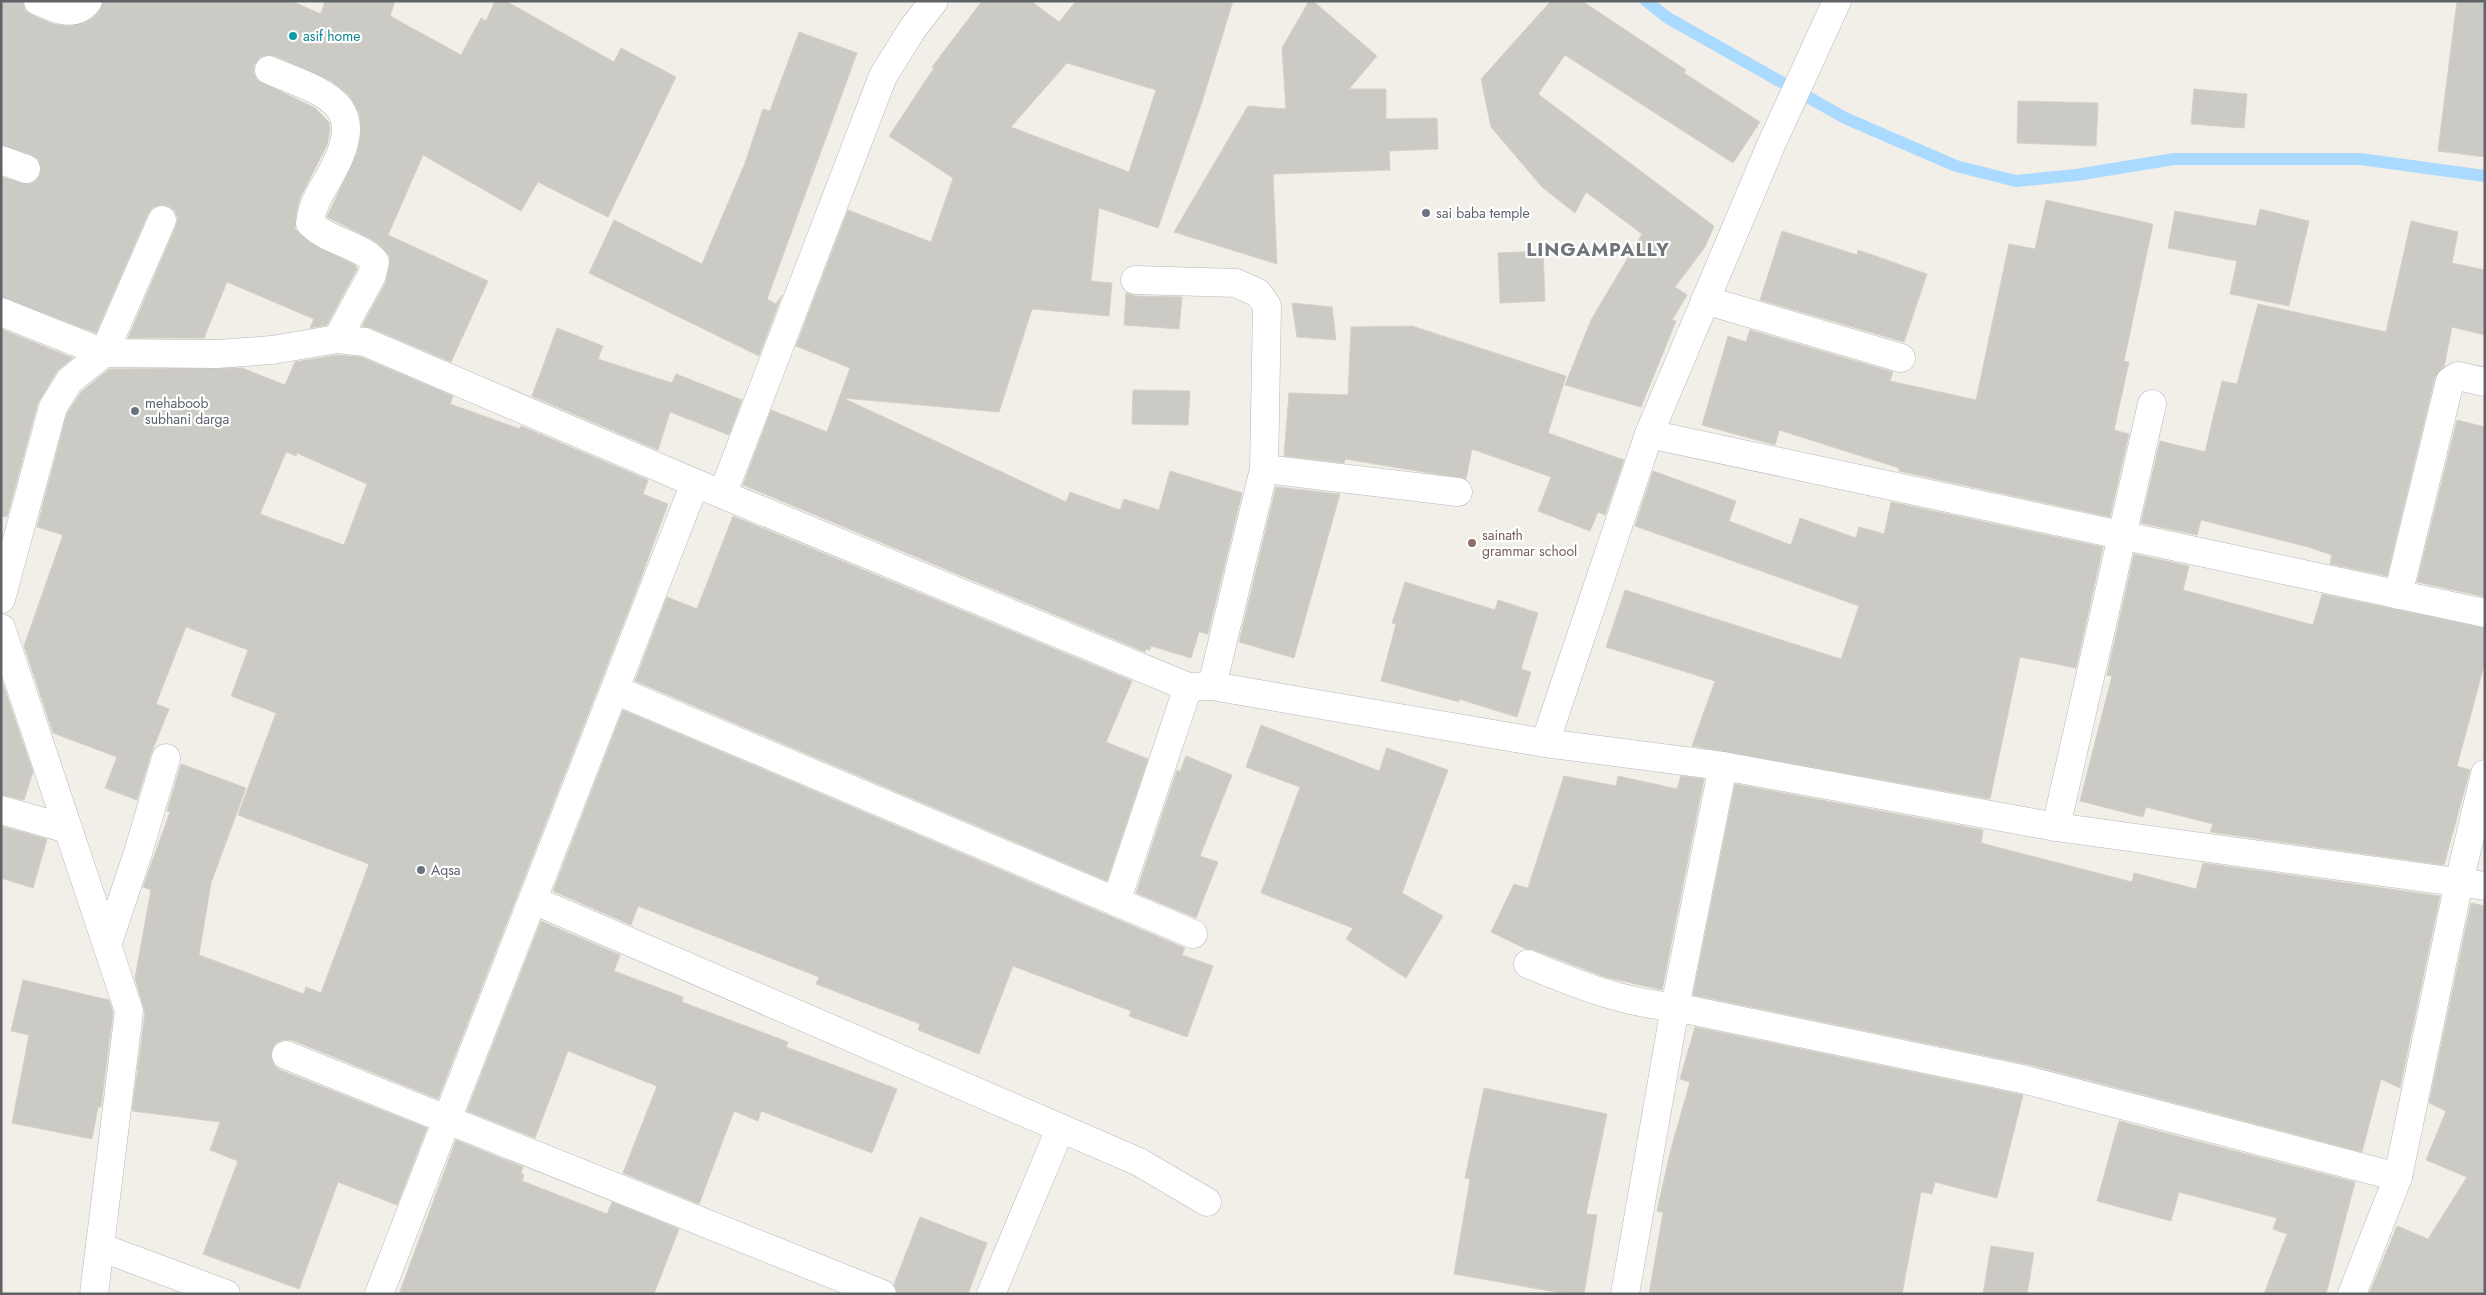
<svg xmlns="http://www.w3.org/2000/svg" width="2486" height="1295" viewBox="0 0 2486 1295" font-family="Jost,sans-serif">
<rect width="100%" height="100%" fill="#f1efe8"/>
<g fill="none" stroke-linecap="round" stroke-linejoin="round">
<polyline stroke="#aadaff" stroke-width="12" points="1646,1 1668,18 1845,118 1956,166 2016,181 2076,175 2174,159 2360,159 2485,176"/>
</g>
<g fill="#cccac5" stroke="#d6d1c6" fill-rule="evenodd">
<polygon points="1,1 23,1 25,10 32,15 54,24 70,26 84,23 93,18 99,12 103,1 291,1 321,14 325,1 395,1 390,16 461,55 481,18 486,21 495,1 506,1 614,62 621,48 676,77 608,217 538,182 521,211 423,155 388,235 488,281 451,362 371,328 362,326 386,282 390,257 381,246 371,239 327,217 357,153 361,134 359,113 349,95 331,81 275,56 267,55 260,57 254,65 254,73 257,80 315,108 329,122 330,130 327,145 300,198 296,214 295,229 309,242 355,265 357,269 327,325 310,328 314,319 227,282 204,338 128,338 176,226 178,219 175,211 168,206 160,205 153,207 148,214 96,333 1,297 1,177 29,184 36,181 40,175 41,167 38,159 32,155 1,145"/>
<path d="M 982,1 L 1031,1 L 1059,22 L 1076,1 L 1233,1 L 1202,102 L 1158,228 L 1099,208 L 1091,281 L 1112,283 L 1109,316 L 1032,309 L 999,412 L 843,398 L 1066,502 L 1070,492 L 1120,510 L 1124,499 L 1159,510 L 1170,471 L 1242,493 L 1208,634 L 1199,632 L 1191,658 L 1151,646 L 1150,650 L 1146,649 L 1145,652 L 743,485 L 771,410 L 827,432 L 850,368 L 796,346 L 848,210 L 931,242 L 953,178 L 889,136 L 934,68 L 932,67 ZM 1067,63 L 1156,90 L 1129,172 L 1011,127 Z"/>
<polygon points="1309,1 1313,1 1377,56 1349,89 1386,89 1386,119 1437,118 1438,149 1389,151 1390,170 1273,174 1277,264 1174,232 1248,106 1286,109 1282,48"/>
<polygon points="1551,1 1582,1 1686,70 1684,73 1760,122 1733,163 1565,55 1538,94 1714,226 1705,247 1675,287 1687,295 1672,320 1676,321 1641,407 1565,385 1591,320 1642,234 1586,192 1575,213 1542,187 1491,127 1481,79"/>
<polygon points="2457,1 2485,1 2485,157 2438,151"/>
<polygon points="799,32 857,53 767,299 776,304 782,295 759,356 589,273 614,220 702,264 745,163 763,109 770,111"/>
<polygon points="2194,89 2247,94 2244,128 2191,124"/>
<polygon points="2018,101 2098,103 2096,146 2017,143"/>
<polygon points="2046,200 2153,224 2124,361 2129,362 2114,430 2129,434 2110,517 1899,471 1899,468 1779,430 1775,445 1702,425 1728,336 1746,342 1750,330 1893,372 1890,381 1976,400 2009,244 2035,249"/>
<polygon points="2260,209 2309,221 2289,306 2230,294 2237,261 2168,248 2175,211 2256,226"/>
<polygon points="2411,221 2458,232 2452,263 2485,270 2485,335 2452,327 2444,367 2435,377 2387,576 2330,564 2332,555 2308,547 2201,520 2197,535 2141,523 2160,441 2205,452 2222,381 2237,384 2258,304 2386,332"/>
<polygon points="1782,231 1857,255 1858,250 1927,274 1904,342 1760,300"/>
<polygon points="1543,251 1545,301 1500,303 1498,253"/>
<polygon points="1126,293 1135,296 1182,297 1179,329 1124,325"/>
<polygon points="1292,303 1332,307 1336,340 1297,337"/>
<polygon points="1412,326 1566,376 1548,433 1624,460 1605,515 1598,512 1590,531 1538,511 1551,477 1472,449 1466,479 1345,459 1344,463 1284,456 1289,393 1348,395 1351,327"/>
<polygon points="557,328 603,346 598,359 672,383 676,374 742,400 729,435 670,412 658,450 532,396"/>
<polygon points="1,329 73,358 57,371 38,403 7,517 1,516"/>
<path d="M 337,355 L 361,357 L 453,396 L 450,404 L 520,429 L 521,426 L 648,480 L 643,494 L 668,504 L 638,586 L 438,1099 L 292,1040 L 283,1040 L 276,1043 L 272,1049 L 271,1058 L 274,1065 L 280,1070 L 427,1128 L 397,1205 L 338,1182 L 299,1289 L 203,1254 L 238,1161 L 210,1150 L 220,1122 L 132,1111 L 145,1013 L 135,978 L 151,890 L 143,887 L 170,812 L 167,811 L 181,764 L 246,788 L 211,883 L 199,955 L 304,994 L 306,987 L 321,993 L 369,864 L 238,815 L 276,713 L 231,696 L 248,650 L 186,627 L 156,704 L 169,709 L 151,754 L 137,800 L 105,788 L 117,757 L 53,733 L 24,646 L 63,535 L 37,527 L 67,413 L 82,391 L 109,369 L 242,368 L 285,385 L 295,362 ZM 286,452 L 296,456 L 297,453 L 367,484 L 344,545 L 260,514 Z"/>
<polygon points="1133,390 1190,391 1188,425 1132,424"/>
<polygon points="2457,420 2485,427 2485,597 2417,582"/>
<polygon points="1653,471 1736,501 1729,521 1791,545 1800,518 1856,538 1859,527 1884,534 1891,502 2103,547 2076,668 2020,657 1990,799 1692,746 1715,681 1606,647 1625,590 1841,659 1859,606 1635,526"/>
<polygon points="1276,487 1340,494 1294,658 1239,642"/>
<polygon points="733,516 1132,681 1106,742 1148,759 1107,881 635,681 667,597 697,609"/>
<polygon points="2134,554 2189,566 2183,590 2313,625 2322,594 2485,628 2485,662 2457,766 2470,770 2444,865 2210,832 2213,824 2146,807 2143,817 2080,801 2112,676 2107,675"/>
<polygon points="1405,582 1495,610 1498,600 1538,613 1521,669 1531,672 1517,717 1459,699 1459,702 1381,681 1396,624 1392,623"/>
<polygon points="1,678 33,772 24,800 1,795"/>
<polygon points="623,710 1185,948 1182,955 1213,966 1187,1037 1129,1016 1131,1011 1013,966 979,1054 918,1030 920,1024 816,984 819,977 638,906 631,925 553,891"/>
<polygon points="1261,725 1379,771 1387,748 1448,770 1402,893 1443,916 1406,978 1346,939 1353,928 1261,893 1300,787 1246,767"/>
<polygon points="1186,756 1232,775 1200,856 1218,862 1196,918 1136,893 1177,770 1180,772"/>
<polygon points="1564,776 1616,786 1618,776 1677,789 1681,776 1704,779 1662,990 1605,977 1534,950 1526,949 1491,932 1514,884 1528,888"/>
<polygon points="1735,784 1983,830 1981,843 2132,882 2134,873 2196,889 2203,863 2440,896 2400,1088 2381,1079 2362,1152 2031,1065 1693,995"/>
<polygon points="1,826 47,839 33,888 1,878"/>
<polygon points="2471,903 2485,906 2485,1294 2369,1294 2397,1226 2428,1239 2467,1177 2426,1160 2446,1111 2429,1103"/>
<polygon points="541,921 620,955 614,971 683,997 682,1002 788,1042 786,1047 897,1089 872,1153 761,1111 758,1121 734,1111 699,1204 623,1173 657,1086 568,1051 535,1138 467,1111"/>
<polygon points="23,980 109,1000 113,1013 101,1107 98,1107 92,1139 12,1123 29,1035 11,1031"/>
<polygon points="1695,1027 2023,1095 1997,1198 1935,1182 1932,1194 1921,1192 1902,1294 1649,1294 1663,1213 1657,1211 1671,1149 1690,1082 1680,1079"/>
<polygon points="1484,1088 1607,1114 1586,1214 1597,1215 1584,1294 1567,1294 1454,1274 1470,1179 1465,1178"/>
<polygon points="2119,1121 2355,1182 2326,1294 2264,1294 2287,1234 2273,1229 2277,1218 2179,1192 2171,1221 2097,1201"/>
<polygon points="456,1140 523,1167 521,1173 524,1175 522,1181 607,1214 612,1202 679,1229 654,1294 399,1294"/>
<polygon points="920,1217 987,1243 968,1294 897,1294 894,1284"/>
<polygon points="1991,1246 2034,1253 2027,1294 1983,1294"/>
</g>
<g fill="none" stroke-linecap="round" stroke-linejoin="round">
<g stroke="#b5b8bc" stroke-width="29">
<g id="minor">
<path d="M 38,1 C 55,8 74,19 88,1"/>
<path d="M 269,70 C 325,94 371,102 331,174 C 322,190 312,204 310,223 C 326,241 364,246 375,262 L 372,275 L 337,339"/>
<polyline points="1,160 26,169"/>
<polyline points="1135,280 1236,283 1258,293 1267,306 1264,469 1212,686"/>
<polyline points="1705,300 1901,358"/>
<polyline points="1,312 104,353 162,220"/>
<polyline points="1649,434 2485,613"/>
<polyline points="1264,469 1458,492"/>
<polyline points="723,493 883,76 913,28 934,1"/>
<polyline points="2398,595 2450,381 2458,376 2485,382"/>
<polyline points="1,599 53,407 70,380 104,353 217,354 272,350 337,339 365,342 695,483 1188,687 1212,686 1545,743 1723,766 2056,827 2485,886"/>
<polyline points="1,628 129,1011 94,1294"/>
<polyline points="615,690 1193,934"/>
<polyline points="1545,743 1649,434 1771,145 1837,1"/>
<polyline points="1,810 68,829"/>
<polyline points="2056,827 2152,404"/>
<polyline points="533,900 1139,1162 1207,1202"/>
<polyline points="1116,902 1188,687"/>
<polyline points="107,945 137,856 166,758"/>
<path d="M 1528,964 C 1576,984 1623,1003 1675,1007 L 2022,1079 L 2398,1177"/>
<polyline points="286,1055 882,1294"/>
<polyline points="100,1247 226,1294"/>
<polyline points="379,1294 695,483"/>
<polyline points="991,1294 1060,1129"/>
<polyline points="1625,1294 1675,1007 1723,766"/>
<polyline points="2352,1294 2398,1177 2459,882 2485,774"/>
</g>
</g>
<use href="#minor" stroke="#fff" stroke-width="28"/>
</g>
<circle fill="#0f9aa8" stroke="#fff" stroke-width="2" cx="293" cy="36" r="5"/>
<g fill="#6b7280" stroke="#fff" stroke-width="2">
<circle cx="1426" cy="213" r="5"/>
<circle cx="135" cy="411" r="5"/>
<circle cx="421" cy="870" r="5"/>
</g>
<circle fill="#8d6e63" stroke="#fff" stroke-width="2" cx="1472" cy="543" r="5"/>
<g text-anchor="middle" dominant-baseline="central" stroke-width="4.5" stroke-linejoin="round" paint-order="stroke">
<g font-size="14" fill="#0d838f" stroke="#fff" text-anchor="start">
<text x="303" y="36">asif home</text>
</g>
<g font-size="14" fill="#5b616d" stroke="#fff" text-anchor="start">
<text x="1436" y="213">sai baba temple</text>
<text x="145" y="403">mehaboob<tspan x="145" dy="16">subhani darga</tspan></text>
<text x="431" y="870">Aqsa</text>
</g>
<g font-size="14" fill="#785e54" stroke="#fff" text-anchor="start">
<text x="1482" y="535">sainath<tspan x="1482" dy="16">grammar school</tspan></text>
</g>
<g font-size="19" font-weight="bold" letter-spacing="1" fill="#70757a" stroke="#fff">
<text x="1598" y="249">LINGAMPALLY</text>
</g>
</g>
<rect width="2486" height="1295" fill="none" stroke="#5f6368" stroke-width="5"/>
</svg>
